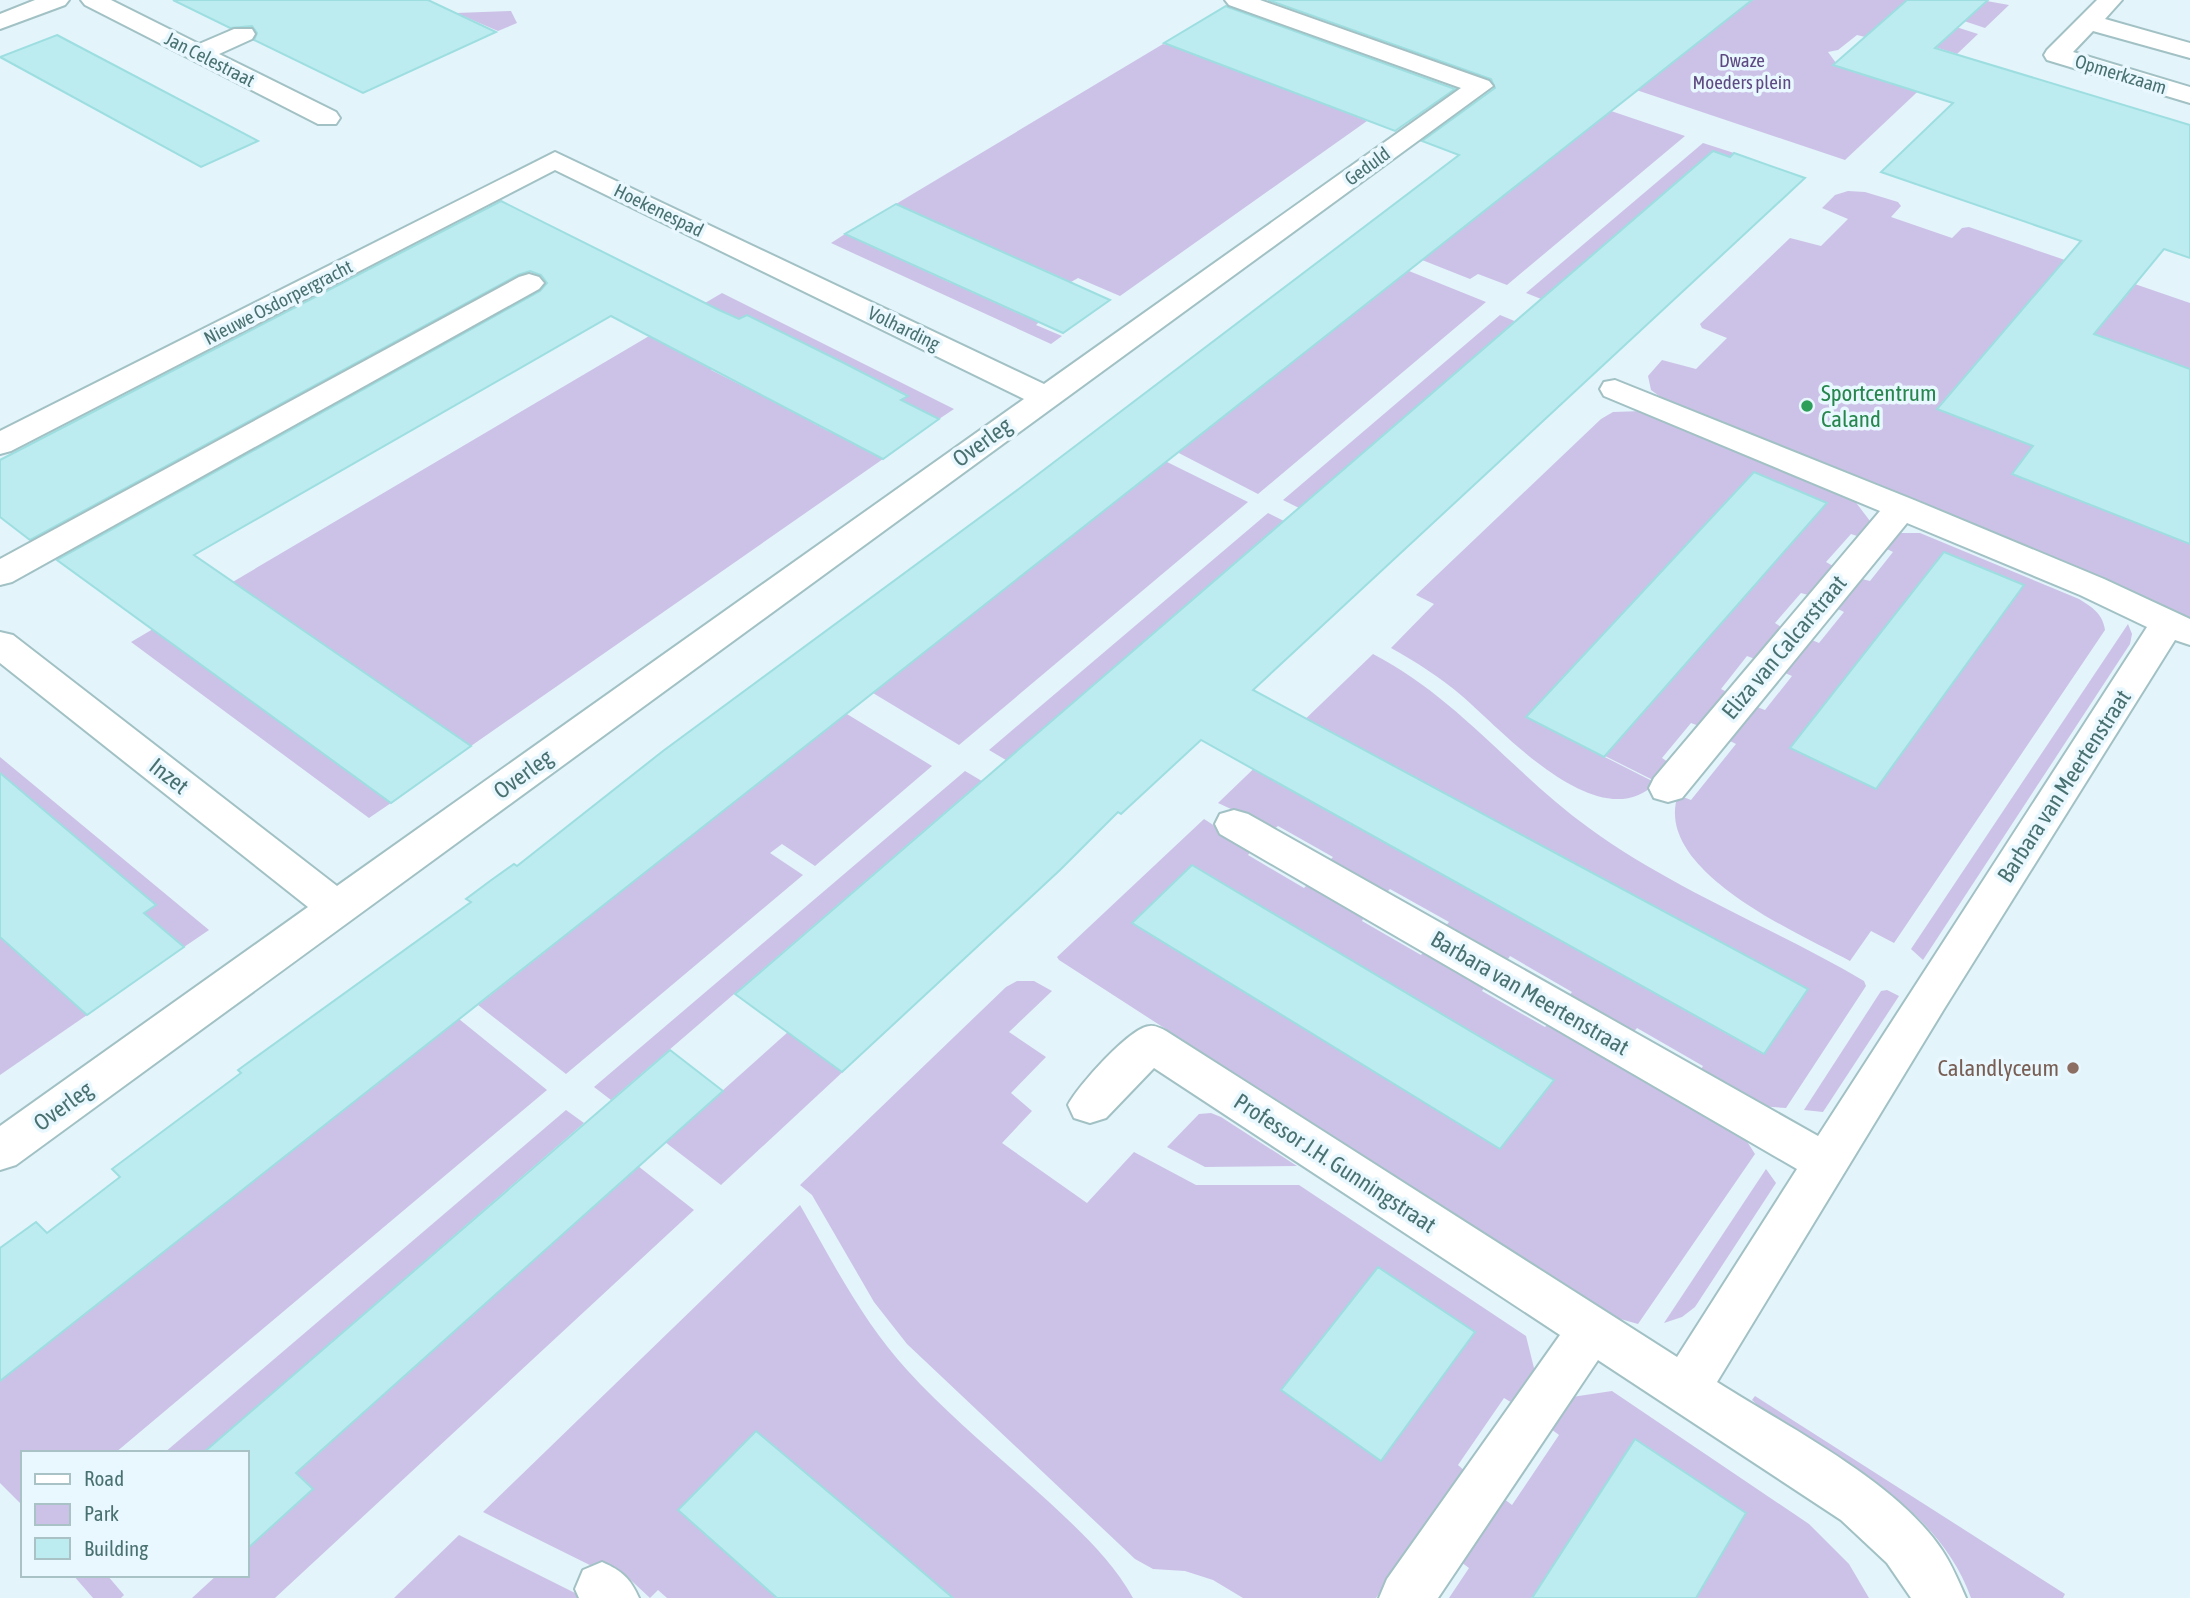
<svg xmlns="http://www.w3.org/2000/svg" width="2190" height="1598" viewBox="0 0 2190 1598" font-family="'Asap Condensed',sans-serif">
<rect width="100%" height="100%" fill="#e3f4fb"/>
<g fill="#ccc2e7" fill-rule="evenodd">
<polygon points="1368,0 1907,0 1865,37 1857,35 1838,50 1828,52 1839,67 1947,64 1845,160"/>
<polygon points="1981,0 2009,5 1985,28 1964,21"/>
<polygon points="511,11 517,23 498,31 456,13"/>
<polygon points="1953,26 1978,34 1957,54 1935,47"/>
<polygon points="1163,44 1187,49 1367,121 1120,296 1078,278 1071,282 896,204"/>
<polygon points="1549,90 1685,136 1507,285 1478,274 1470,279 1417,258"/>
<polygon points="1703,143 1734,153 1559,306 1526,293"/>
<polygon points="1848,191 1865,192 1898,202 1901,206 1891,217 1952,238 1962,228 1969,227 2190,303 2190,369 2023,309 1937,408 2033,446 2012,474 2190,544 2190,618 1670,404 1651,390 1648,376 1662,360 1696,369 1727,338 1702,328 1700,324 1790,238 1821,246 1848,219 1822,208 1835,195"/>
<polygon points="845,234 881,251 884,248 895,257 951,283 954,280 965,289 1024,316 1028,314 1041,320 1036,325 1062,336 1051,344 831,243"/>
<polygon points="1404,269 1486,302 1258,494 1173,450 1361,303 1366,305 1396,281"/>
<polygon points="722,293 954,409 939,419 901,400 907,395 890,387 883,391 747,315 739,319 720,310 663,343 715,367 711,370 755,392 759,390 784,407 828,431 833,428 883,459 471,746 249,593 170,640 391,803 369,818 131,642"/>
<polygon points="1500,315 1534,329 1528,334 1510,326 1299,508 1283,500"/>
<path d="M 1642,411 L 1851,496 L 1870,521 L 1857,536 L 1851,534 L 1826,562 L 1833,566 L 1808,595 L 1801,593 L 1775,623 L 1781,627 L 1755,659 L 1747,656 L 1721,689 L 1727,692 L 1699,726 L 1691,723 L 1662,758 L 1668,762 L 1653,780 L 1605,756 L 1826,503 L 1754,472 L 1526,717 L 1656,783 C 1599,840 1502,730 1462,696 C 1440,677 1416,662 1391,648 L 1434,604 L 1416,595 L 1601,419 L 1613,412 Z"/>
<polygon points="1161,459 1248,502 959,745 868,690"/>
<polygon points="1268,513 1284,521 1017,752 1043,782 989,750"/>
<path d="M 1899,533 L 1920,533 L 2079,599 C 2092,607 2103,614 2105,630 L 1894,943 L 1871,931 L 1850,961 C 1798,933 1652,870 1678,795 L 1691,800 L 1736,744 L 1730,741 L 1757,707 L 1765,710 L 1792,676 L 1785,673 L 1812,640 L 1819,643 L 1844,612 L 1838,609 L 1862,579 L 1870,581 L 1893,552 L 1887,549 ZM 1944,552 L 2024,585 L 1876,789 L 1790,748 Z"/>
<polygon points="2128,624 2132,634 2130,644 1923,960 1911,949"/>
<path d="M 1373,654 C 1458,698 1513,773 1589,828 C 1674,890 1774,928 1864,981 L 1866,986 L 1786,1108 L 1759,1106 L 1699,1072 L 1703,1066 L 1637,1028 L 1632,1034 L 1568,997 L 1572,992 L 1510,956 L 1506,962 L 1445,927 L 1449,922 L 1390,889 L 1386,893 L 1329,861 L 1333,857 L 1278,826 L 1274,829 L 1218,803 ZM 1328,732 L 1808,989 L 1808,990 L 1763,1054 L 1276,782 Z"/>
<polygon points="842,711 932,766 815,866 782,844 770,853 803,875 566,1074 478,1005 545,952 540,948 579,917 585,920 741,797 770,767 775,770 828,728"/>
<polygon points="0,757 209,930 184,947 144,913 156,905 0,773"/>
<polygon points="965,771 1019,803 1009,812 972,789 611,1100 594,1087"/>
<path d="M 1204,819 L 1252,850 L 1248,855 L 1304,888 L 1309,883 L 1365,915 L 1362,921 L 1421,955 L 1425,950 L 1486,985 L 1482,991 L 1545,1027 L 1550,1022 L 1741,1132 L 1755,1154 L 1638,1324 L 1610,1316 L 1059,960 L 1057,957 ZM 1192,866 L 1554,1080 L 1500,1149 L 1133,923 Z"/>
<polygon points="1022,847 1060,870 721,1185 665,1142 950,887"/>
<polygon points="0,937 87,1015 0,1075"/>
<path d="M 1017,981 L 1034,981 L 1052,991 L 1009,1032 L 1046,1057 L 1011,1093 L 1032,1111 L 1002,1143 L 1087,1203 L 1134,1152 L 1196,1185 L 1299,1185 L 1526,1336 L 1535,1372 L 1514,1404 L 1504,1398 L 1458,1465 L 1466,1472 L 1376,1598 L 1243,1598 L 1213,1580 L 1185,1571 L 1153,1569 L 1135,1559 L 907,1344 L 874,1302 L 812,1195 L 800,1185 L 1006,987 ZM 1475,1332 L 1381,1461 L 1282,1390 Z"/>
<polygon points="1887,990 1899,996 1823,1112 1804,1110 1881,991"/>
<polygon points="459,1019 547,1090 115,1453 23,1453 23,1506 0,1483 0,1381"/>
<polygon points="566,1110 584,1123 203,1453 164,1453"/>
<polygon points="1211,1113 1221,1117 1297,1166 1205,1167 1167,1147 1199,1114"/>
<polygon points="638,1166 694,1210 275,1598 192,1598 217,1575 247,1575 247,1549 286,1513 270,1496"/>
<polygon points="1766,1169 1776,1183 1695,1307 1682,1317 1664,1323"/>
<path d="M 800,1205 C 833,1263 863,1322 908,1371 C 951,1418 1002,1459 1049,1502 C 1081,1532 1112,1560 1133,1598 L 953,1598 L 756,1431 L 678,1510 L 777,1598 L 667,1598 L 658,1590 L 650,1598 L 621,1571 L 614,1577 L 483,1512 Z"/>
<polygon points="1612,1391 1809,1524 1849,1564 1869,1598 1696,1598 1746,1513 1635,1439 1532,1598 1449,1598 1469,1568 1461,1562 1503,1498 1512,1505 1559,1435 1551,1429 1572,1397"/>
<path d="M 1755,1396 L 2065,1594 L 2063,1598 L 1971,1598 C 1938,1506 1844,1464 1767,1414 L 1752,1400 Z"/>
<polygon points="459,1535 585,1598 394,1598"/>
<polygon points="73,1575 107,1575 124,1595 121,1598 93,1598"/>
</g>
<g fill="#bcecef" stroke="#9ddee1" stroke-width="2">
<polygon points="173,0 428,0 496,32 363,93 254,40 257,33 252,26 230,28"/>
<polygon points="1268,0 1752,0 0,1381 0,1248 36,1222 47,1233 120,1177 112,1169 241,1073 238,1070 471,902 466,899 490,881 514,864 517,866 663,751 1020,488 1459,155 1422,141 1495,88 1491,79"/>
<polygon points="1907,0 1988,0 1935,48 2190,125 2190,258 2164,249 2094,334 2190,369 2190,544 2012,474 2033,446 1937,409 2081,241 1881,172 1953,103 1833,65"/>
<polygon points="1226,6 1228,7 1455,89 1395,131 1164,43"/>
<polygon points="57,35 258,141 201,167 0,57"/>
<polygon points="1713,151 1730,157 1734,153 1805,178 1253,690 1808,989 1764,1054 1201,740 1121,814 1118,812 1060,870 842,1072 735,994"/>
<polygon points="501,201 719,310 739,319 747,315 842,362 908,396 901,400 939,419 883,459 611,316 194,555 471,746 391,803 57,560 540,291 547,283 541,275 530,271 518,275 30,540 0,517 0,460"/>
<polygon points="896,204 967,236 1110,300 1063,333 845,234"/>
<polygon points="1754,472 1827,503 1604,757 1526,717"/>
<polygon points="1944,552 2024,585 1876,789 1790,748"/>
<polygon points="0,773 156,905 144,913 184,947 87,1015 0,937"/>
<polygon points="1192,865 1487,1041 1554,1080 1500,1149 1132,923"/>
<polygon points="670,1050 723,1091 296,1473 313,1489 247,1549 247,1453 203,1453"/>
<polygon points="1378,1267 1475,1332 1381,1461 1281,1390"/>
<polygon points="756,1431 883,1538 953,1598 777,1598 678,1510"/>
<polygon points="1635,1439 1746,1513 1696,1598 1532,1598"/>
</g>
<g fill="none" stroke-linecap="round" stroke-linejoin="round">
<g stroke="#a2c1c4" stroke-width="4">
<g id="minor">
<polygon points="35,0 69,0 65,5 0,29 0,14"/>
<polygon points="81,0 111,0 199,44 234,29 252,29 255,34 252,39 219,54 336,112 340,118 336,124 318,124 85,5"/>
<polygon points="1225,0 1260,0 1489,81 1493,86 16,1165 0,1170 0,1126 308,907 0,663 0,632 13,635 337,886 1024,399 555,170 11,451 0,454 0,431 555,152 1044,384 1461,88 1229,5"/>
<polygon points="2097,0 2122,0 2105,19 2190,43 2190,58 2093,31 2073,52 2190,87 2190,103 2047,60 2044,55 2047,50"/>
<polygon points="529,274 539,277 544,283 539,289 12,582 0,585 0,559 519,277"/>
<path d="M 1615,380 L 1914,500 L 2104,579 L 2190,619 L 2190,645 L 2175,640 L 1944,1009 L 1717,1382 C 1786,1426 1897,1482 1942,1550 C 1952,1565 1959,1582 1966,1598 L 1911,1598 L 1887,1563 L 1841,1520 L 1598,1360 L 1438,1598 L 1379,1598 L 1387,1579 L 1560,1335 L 1154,1068 L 1106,1118 L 1090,1123 L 1074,1118 L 1068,1105 C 1077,1087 1131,1026 1150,1026 C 1155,1025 1162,1029 1166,1031 L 1677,1357 L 1797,1169 L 1220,834 L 1215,824 L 1220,814 L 1234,810 L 1248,814 L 1818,1136 L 2147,627 L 2080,595 L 1907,523 L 1682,798 L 1668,802 L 1654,798 L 1649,788 L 1654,778 L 1880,511 L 1604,396 L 1600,389 L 1604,382 Z"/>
<path d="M 602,1562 C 622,1571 630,1578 639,1598 L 579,1598 L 575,1589 L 583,1570 Z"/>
</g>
</g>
<use href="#minor" fill="#fff" fill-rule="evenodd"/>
</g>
<circle fill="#2e9e5b" stroke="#e9f8fe" stroke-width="2.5" cx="1807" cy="406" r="7"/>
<circle fill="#8d6e63" stroke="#e9f8fe" stroke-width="2.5" cx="2073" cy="1068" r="7"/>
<g text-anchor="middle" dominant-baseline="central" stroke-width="7" stroke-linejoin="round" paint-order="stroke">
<g font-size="19" fill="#4a7171" stroke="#e9f8fe">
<text transform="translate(210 59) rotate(27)">Jan Celestraat</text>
<text transform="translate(2121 74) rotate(17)">Opmerkzaam</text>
<text transform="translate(1367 166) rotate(-36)">Geduld</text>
<text transform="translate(659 210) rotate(26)">Hoekenespad</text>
<text transform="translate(278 302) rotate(-27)">Nieuwe Osdorpergracht</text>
<text transform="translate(904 328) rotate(26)">Volharding</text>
</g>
<g font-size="19" fill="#5e4982" stroke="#e9f8fe">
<text x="1742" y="60">Dwaze<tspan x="1742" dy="22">Moeders plein</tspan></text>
</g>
<g font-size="23" fill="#27864d" stroke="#e9f8fe" text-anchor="start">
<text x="1821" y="393">Sportcentrum<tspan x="1821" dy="26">Caland</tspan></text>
</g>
<g font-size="23" fill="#4a7171" stroke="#e9f8fe">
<text transform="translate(982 442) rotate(-36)">Overleg</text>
<text transform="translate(1784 647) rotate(-50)">Eliza van Calcarstraat</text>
<text transform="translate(523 774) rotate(-36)">Overleg</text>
<text transform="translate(169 776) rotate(38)">Inzet</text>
<text transform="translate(2064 786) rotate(-57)">Barbara van Meertenstraat</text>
<text transform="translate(1530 993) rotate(30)">Barbara van Meertenstraat</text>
<text transform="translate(63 1106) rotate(-36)">Overleg</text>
<text transform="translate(1335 1163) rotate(33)">Professor J.H. Gunningstraat</text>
</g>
<g font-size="23" fill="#785e54" stroke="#e9f8fe" text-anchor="end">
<text x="2059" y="1068">Calandlyceum</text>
</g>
</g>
<rect x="21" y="1451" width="228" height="126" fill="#e9f8fe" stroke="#a9c2c6" stroke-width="2"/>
<rect x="35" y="1474" width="35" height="10" fill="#ffffff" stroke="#a9c2c6" stroke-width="2"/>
<text x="84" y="1486" font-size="21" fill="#4a7171">Road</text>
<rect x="35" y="1504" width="35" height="21" fill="#ccc2e7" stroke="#a9c2c6" stroke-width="2"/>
<text x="84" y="1521" font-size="21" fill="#4a7171">Park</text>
<rect x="35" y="1538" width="35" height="21" fill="#bcecef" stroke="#a9c2c6" stroke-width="2"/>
<text x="84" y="1556" font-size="21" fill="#4a7171">Building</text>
</svg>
